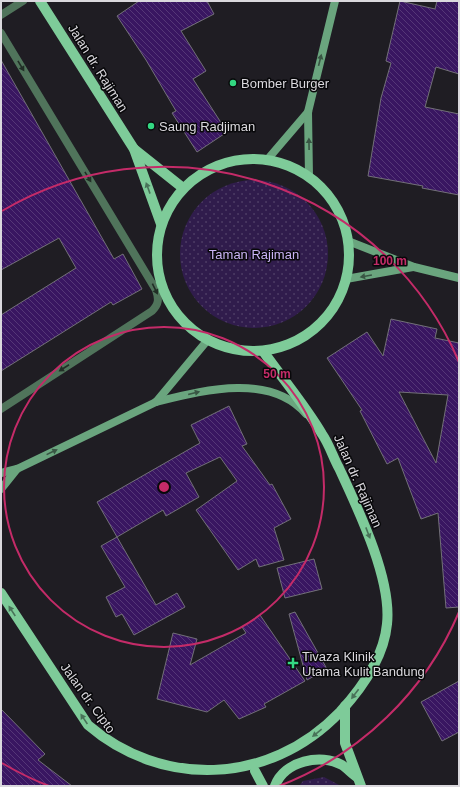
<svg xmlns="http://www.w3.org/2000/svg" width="460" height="787" viewBox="0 0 460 787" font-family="Helvetica,sans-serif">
<defs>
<pattern id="park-dots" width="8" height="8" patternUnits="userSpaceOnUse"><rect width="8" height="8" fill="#301c4c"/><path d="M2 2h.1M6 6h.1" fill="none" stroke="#4d3c65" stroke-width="1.8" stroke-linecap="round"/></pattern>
<pattern id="building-back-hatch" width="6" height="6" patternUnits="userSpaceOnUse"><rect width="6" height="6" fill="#391661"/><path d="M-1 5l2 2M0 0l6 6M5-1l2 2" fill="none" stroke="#553777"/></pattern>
</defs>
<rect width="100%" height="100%" fill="#1f1d23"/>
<g fill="url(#park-dots)">
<circle cx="254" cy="254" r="74"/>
<polygon points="324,777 341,786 299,786 303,781"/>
</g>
<g fill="url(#building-back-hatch)" stroke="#727078" fill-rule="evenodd">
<polygon points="139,1 207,1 214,14 181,31 206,71 193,79 227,132 197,152 172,113 176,111 146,60 117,16"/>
<polygon points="400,1 435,9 437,1 459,1 459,74 436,67 425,107 459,114 459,195 422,188 423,186 368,176 381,98 391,63 386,61"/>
<polygon points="1,60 114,259 123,254 142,289 113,305 111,302 1,371 1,315 76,268 59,238 1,270"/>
<path d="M 391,319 L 437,329 L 435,338 L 459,343 L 459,607 L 446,608 L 438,513 L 421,519 L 398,458 L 387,464 L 360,411 L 362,410 L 327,358 L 367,332 L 383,356 ZM 399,392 L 448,395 L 436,463 Z"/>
<polygon points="229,406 247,444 242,446 270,485 272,484 291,519 274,528 284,560 259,567 256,559 238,570 196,510 237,481 220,457 186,473 199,497 166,516 163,510 117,537 97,502 200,443 191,425"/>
<polygon points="117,537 156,605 177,593 185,607 134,635 122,614 116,617 106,597 125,587 101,546"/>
<polygon points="314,559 322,589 285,598 277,568"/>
<polygon points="295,612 327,669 307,680 289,614"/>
<polygon points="260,615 305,681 264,704 266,707 239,719 224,700 207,712 157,699 173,633 197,639 190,665 246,633 242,627"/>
<polygon points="459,681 459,732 442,741 421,702"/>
<polygon points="1,709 45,754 38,760 72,786 1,786"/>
</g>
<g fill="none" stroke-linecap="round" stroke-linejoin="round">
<g stroke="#50745b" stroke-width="8">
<polyline points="1,15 23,1"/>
<path d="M 1,33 L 156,290 C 159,299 159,304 152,311 L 1,409"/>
</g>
<g stroke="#6aa57e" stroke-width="8">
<polyline points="267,160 308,112"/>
<polyline points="309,177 308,112 335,1"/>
<polyline points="348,241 414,267 459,278"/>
<polyline points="346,279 413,267"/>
<path d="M 156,402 C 201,391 270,372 306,414"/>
<polyline points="1,473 17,469 156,402 206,342"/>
<polyline points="1,489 17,469"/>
</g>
<g stroke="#7ecb99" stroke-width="10">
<polyline points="40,1 134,149 161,224"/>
<polyline points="134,149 183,188"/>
<circle cx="253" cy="255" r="96"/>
<path d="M 1,593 L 88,725 C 160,787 268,787 340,712 C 362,688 384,657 387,624 C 392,579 358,509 339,468 C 333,457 329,444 322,434 C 305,405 282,378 263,351"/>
<polyline points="345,706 345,743 361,786"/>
<polyline points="255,771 263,786"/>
<path d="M 275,786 C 284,761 321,753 342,765 C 347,768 352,774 357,777"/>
</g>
</g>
<defs><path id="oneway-solid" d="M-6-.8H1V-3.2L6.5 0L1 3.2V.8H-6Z"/></defs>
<g fill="#395644">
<use href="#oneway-solid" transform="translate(320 60) rotate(-76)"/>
<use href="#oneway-solid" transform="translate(309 144) rotate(-91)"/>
<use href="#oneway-solid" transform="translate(366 276) rotate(170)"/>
<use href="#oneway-solid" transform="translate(194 393) rotate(-14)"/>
<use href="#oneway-solid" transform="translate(52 452) rotate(-26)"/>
</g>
<g fill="#212e26">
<use href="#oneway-solid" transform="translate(21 66) rotate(59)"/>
<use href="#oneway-solid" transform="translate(88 177) rotate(59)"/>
<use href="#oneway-solid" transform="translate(155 289) rotate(64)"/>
<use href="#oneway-solid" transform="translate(64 368) rotate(147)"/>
</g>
<g fill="#497359">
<use href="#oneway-solid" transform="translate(148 188) rotate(-110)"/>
<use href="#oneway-solid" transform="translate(368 533) rotate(69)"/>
<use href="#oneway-solid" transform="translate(12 611) rotate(-123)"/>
<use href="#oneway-solid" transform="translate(355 694) rotate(127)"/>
<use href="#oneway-solid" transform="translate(84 719) rotate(-124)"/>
<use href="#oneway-solid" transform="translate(317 733) rotate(141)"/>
</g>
<g fill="none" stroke="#c42b68" stroke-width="2">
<circle cx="164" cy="487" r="160"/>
<path d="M459 612A320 320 0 0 1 279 786M49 786A320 320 0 0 1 2 763M2 211A320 320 0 0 1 459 362"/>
</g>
<g fill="#33d882" stroke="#08080a" stroke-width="1.5">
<circle cx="233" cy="83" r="4"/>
<circle cx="151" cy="126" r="4"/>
<path d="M291 657h4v4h4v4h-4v4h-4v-4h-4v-4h4z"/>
</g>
<g text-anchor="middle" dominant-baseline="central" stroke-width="3" stroke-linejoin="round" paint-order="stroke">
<g font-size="13" fill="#dad8dd" stroke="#08080a">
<text transform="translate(98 68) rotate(58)">Jalan dr. Rajiman</text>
<text transform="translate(358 481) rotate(66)">Jalan dr. Rajiman</text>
<text transform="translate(88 698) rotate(54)">Jalan dr. Cipto</text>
</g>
<g font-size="13" fill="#dad8dd" stroke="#08080a" text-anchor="start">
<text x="241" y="83">Bomber Burger</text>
<text x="159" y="126">Saung Radjiman</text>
<text x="302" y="656">Tivaza Klinik<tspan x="302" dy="15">Utama Kulit Bandung</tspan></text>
</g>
<g font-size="13" fill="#c9b3f4" stroke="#08080a">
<text x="254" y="254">Taman Rajiman</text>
</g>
</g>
<circle cx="164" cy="487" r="6" fill="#c42b68" stroke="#08080a" stroke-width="2"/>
<g font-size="12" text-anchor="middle" font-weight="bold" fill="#c42b68" stroke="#08080a" stroke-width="3" stroke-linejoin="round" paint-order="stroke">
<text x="390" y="265">100 m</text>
<text x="277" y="378">50 m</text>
</g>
<rect width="460" height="787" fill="none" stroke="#dad8dd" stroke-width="4"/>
</svg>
